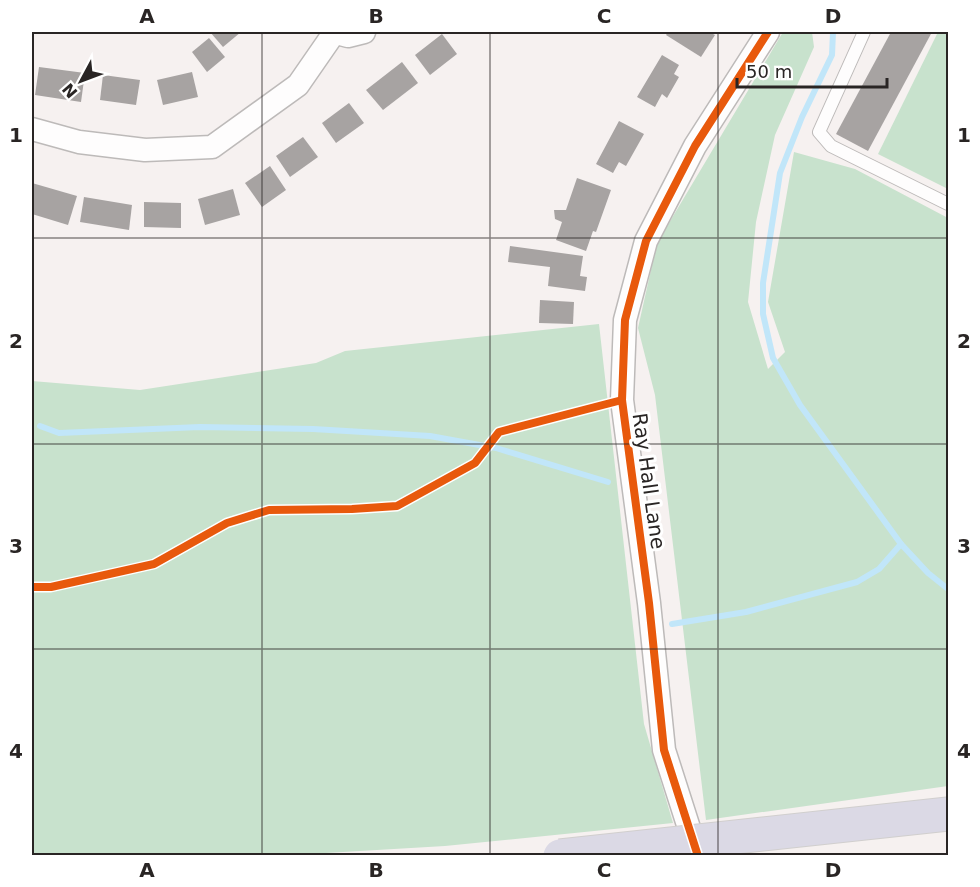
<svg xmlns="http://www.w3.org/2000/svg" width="980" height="887" viewBox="0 0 980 887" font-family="'DejaVu Sans',sans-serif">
<rect width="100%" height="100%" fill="#f6f1f0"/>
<g fill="#c8e2cd">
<polygon points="783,32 812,32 814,47 775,135 756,222 748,302 768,369 785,352 768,302 794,152 855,169 948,218 948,786 706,820 655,395 638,328 657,243"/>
<polygon points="938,32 948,32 948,189 878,154"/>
<polygon points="599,324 644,724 673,823 445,846 292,855 32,855 32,381 140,390 316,363 345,351"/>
</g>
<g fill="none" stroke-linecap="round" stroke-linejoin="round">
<g stroke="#c1e6f9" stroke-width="6">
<polyline points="40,426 59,433 200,427 313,429 430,436 496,448 608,482"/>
<polyline points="901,544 928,573 948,589"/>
<polyline points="672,624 746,612 857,582 879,569 901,544 800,405 773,358 763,314 763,283 780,173 802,117 832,55 833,32"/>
</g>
</g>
<g fill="#a7a3a2">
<polygon points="210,32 241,32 223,47"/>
<polygon points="668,32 709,32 715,35 701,57 666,35"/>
<polygon points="891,32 932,32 868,151 836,134"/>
<polygon points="442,34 457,54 430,75 415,55"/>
<polygon points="209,38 225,57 207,72 192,52"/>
<polygon points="662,55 679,65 674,74 679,77 667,98 662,94 655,107 637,97"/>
<polygon points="402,62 418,83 383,110 366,90"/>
<polygon points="39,67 85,73 81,102 35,95"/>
<polygon points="192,72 198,97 163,105 157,80"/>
<polygon points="103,75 140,80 136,105 100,100"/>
<polygon points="349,103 364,123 336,143 322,123"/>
<polygon points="619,121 644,134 626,166 619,162 613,173 596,164"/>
<polygon points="303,137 318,157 290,177 276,156"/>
<polygon points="270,166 286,190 262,207 245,183"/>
<polygon points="577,178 611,190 596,232 593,231 586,251 556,240 562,222 555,219 554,210 566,210"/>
<polygon points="32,183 77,196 68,225 32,214"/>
<polygon points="233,189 240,215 205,225 198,199"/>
<polygon points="84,197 132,205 129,230 80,222"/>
<polygon points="144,202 181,203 181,228 144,227"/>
<polygon points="510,246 583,256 580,276 587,277 585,291 548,286 550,267 508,262"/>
<polygon points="540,300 574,302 573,324 539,323"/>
</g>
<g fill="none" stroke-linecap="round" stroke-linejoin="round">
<g stroke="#bdbab9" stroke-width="14">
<polyline id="lane" points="864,32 819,132 831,146 948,204"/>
</g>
<g stroke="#bdbab9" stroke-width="25">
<g id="street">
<polyline points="333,32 348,36 364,32"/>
<polyline points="32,129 79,142 145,150 212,147 298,85 334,33"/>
<polyline points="697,853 664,750 649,603 622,400 625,320 646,241 695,146 768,32"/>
</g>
</g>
<use href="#lane" stroke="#fefdfd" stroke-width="12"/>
<use href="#street" stroke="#fefdfd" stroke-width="22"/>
<g stroke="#d1cfce" stroke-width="35" stroke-linecap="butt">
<polyline id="highway-bridge" points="560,856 948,814"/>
</g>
<use href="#highway-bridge" stroke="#dbd9e5" stroke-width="33"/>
<g stroke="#fff" stroke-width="11">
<g id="cycleway">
<polyline points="32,587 51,587 154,564 227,523 269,510 352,509 397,506 475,463 499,432 622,400"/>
<polyline points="698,856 664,750 649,603 622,400 625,320 646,241 695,146 768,32"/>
</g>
</g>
<use href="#cycleway" stroke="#e8590c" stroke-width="8"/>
</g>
<path fill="none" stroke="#292524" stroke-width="1.5" stroke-opacity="0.55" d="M 262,32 L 262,856M 490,32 L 490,856M 718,32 L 718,856M 32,238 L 948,238M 32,444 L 948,444M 32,649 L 948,649"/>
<g text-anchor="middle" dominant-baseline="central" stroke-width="6" stroke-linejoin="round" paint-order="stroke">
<g font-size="20" fill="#292524" stroke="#fff">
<text transform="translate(649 481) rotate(82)">Ray Hall Lane</text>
</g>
</g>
<rect width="980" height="887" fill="none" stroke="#ffffff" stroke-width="66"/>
<g transform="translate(81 81) rotate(229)" stroke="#ffffff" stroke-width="4.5" paint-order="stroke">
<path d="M0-4.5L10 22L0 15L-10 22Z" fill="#292524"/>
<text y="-9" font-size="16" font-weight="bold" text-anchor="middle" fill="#292524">N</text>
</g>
<path d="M737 78v9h150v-9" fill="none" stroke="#292524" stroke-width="3"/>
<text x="746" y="78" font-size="18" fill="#292524" stroke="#ffffff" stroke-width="4.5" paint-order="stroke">50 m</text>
<rect x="33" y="33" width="914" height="821" fill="none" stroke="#292524" stroke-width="2"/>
<g font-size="20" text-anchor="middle" font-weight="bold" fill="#292524">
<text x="147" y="23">A</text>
<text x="376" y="23">B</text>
<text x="604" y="23">C</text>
<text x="833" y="23">D</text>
<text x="16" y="142">1</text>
<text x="964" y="142">1</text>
<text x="16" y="348">2</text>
<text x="964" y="348">2</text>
<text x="16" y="553">3</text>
<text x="964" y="553">3</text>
<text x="16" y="758">4</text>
<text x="964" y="758">4</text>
<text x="147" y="877">A</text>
<text x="376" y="877">B</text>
<text x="604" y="877">C</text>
<text x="833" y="877">D</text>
</g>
</svg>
